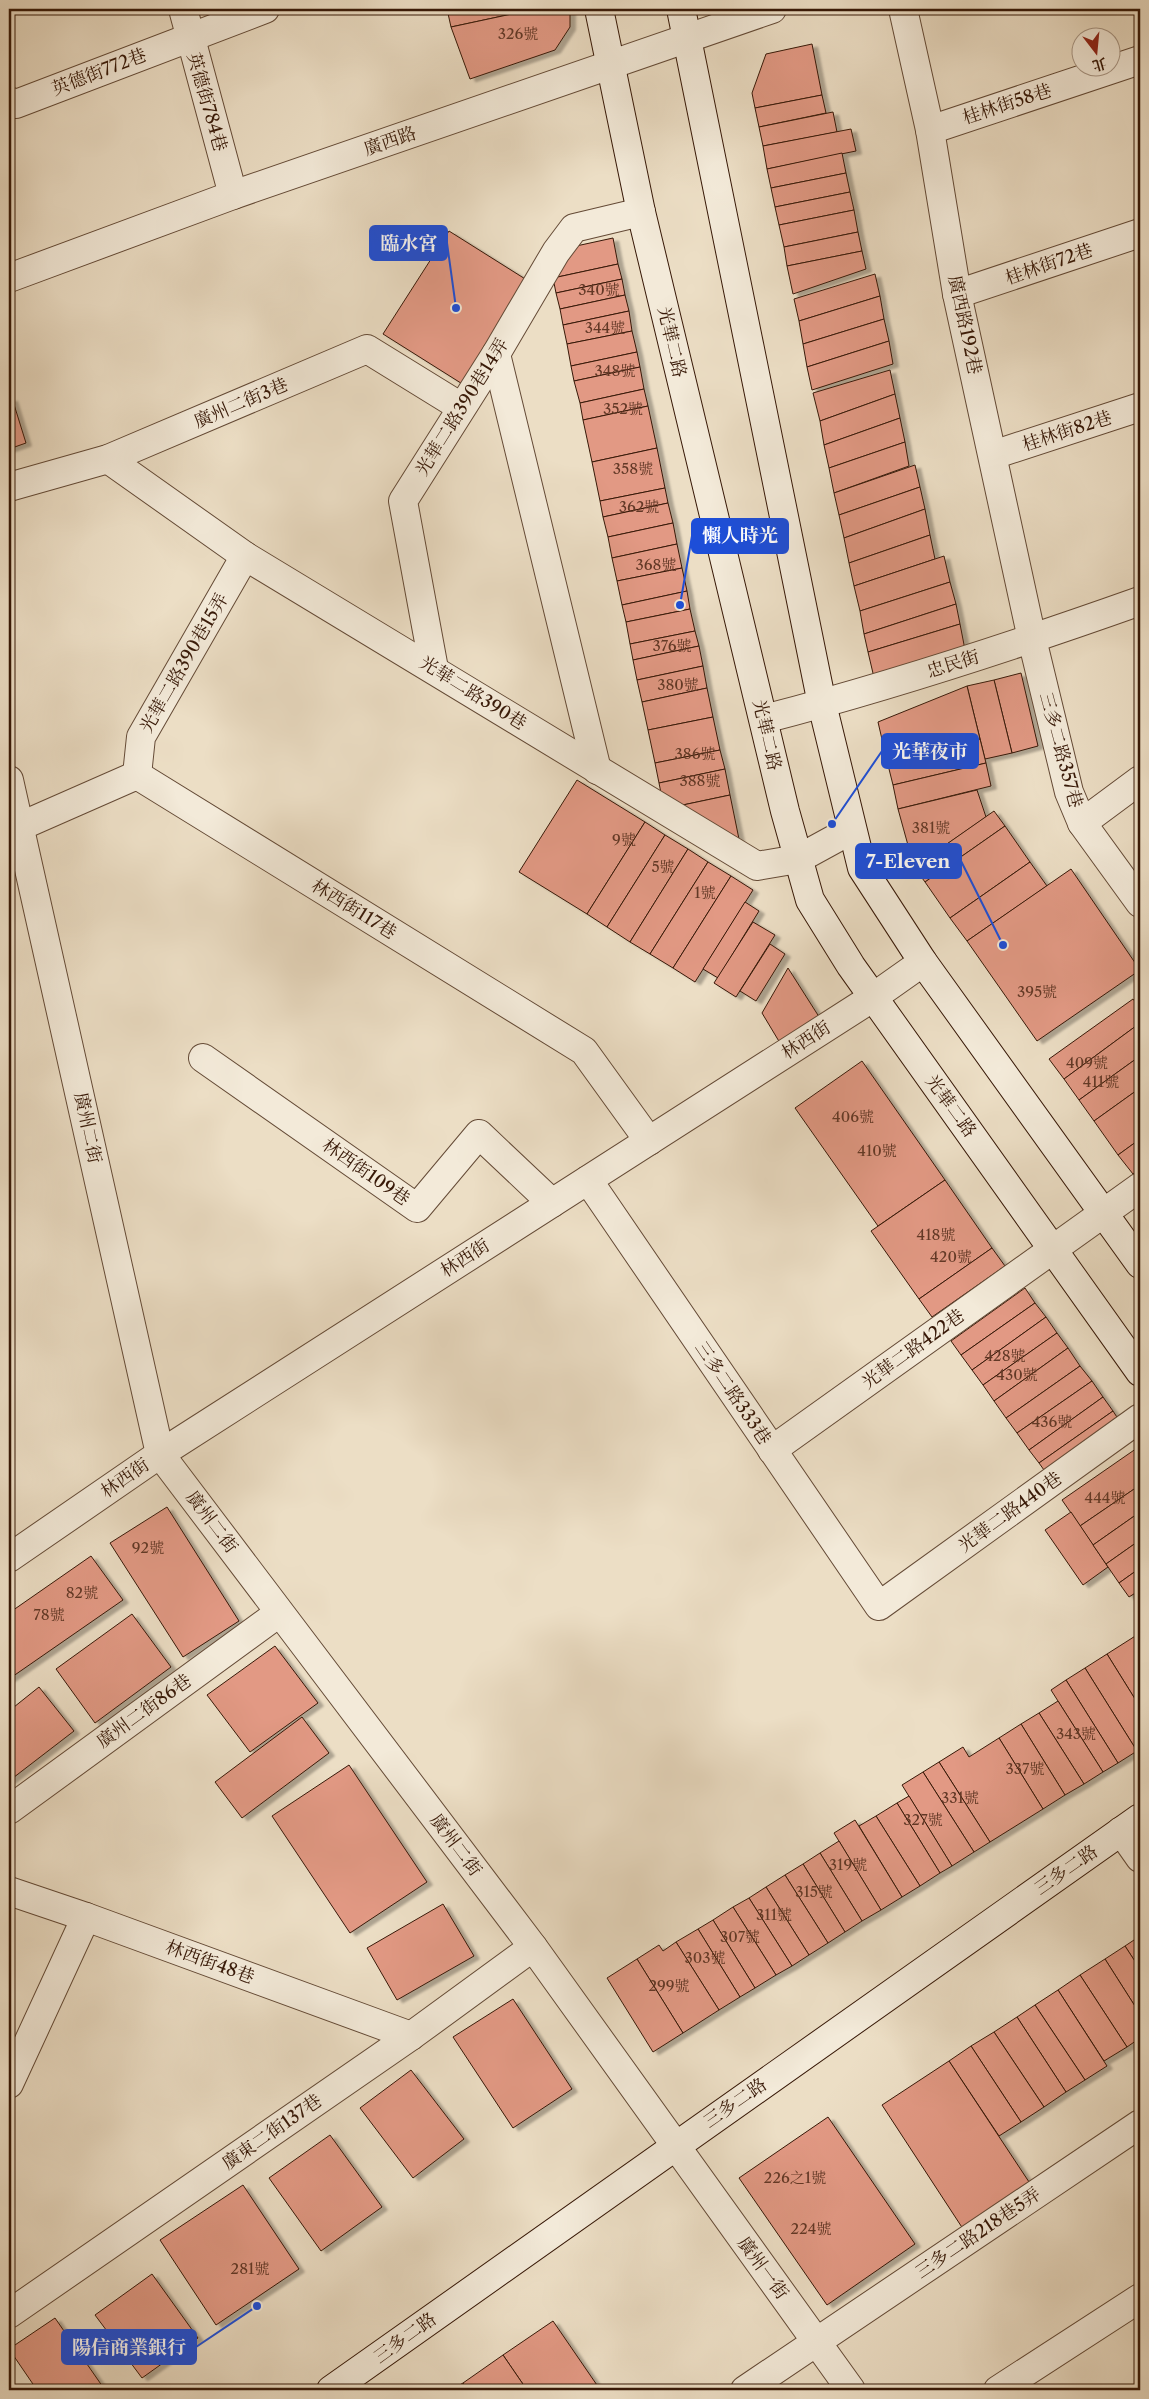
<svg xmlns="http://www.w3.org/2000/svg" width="1149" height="2399" viewBox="0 0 1149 2399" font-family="'Libre Caslon Text','Noto Serif TC',serif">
<defs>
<filter id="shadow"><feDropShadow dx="5.5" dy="3" stdDeviation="1" flood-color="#0004"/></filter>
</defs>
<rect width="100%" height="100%" fill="#ecdec5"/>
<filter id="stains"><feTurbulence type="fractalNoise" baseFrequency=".004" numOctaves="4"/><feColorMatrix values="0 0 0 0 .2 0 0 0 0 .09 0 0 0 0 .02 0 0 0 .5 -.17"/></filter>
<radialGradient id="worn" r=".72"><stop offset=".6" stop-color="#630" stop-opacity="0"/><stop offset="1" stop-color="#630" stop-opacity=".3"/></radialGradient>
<g fill="#e29984" stroke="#371807" filter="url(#shadow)">
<polygon points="447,9 535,9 451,27"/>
<polygon points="535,9 570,9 570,27 555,50 470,79 451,27"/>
<polygon points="812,44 822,95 755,108 752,93 766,54"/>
<polygon points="822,95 826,113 759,127 755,108"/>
<polygon points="833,112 837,132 763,146 759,127"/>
<polygon points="851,129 856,151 767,169 763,146"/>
<polygon points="842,153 846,173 771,188 767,169"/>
<polygon points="846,173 850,192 775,207 771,188"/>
<polygon points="850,192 854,210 779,225 775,207"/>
<polygon points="854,210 858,232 784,247 779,225"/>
<polygon points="449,231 530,282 464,385 383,334"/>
<polygon points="858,232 862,251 787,266 784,247"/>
<polygon points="613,238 618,264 553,278 567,248"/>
<polygon points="862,251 866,269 793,294 787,266"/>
<polygon points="618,264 622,279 556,293 553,278"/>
<polygon points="875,274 880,296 799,321 794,299"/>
<polygon points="622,279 625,295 560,309 556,293"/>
<polygon points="625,295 629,311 563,325 560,309"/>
<polygon points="880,296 884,319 803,344 799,321"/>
<polygon points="629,311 632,331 567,344 563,325"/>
<polygon points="884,319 889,341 807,367 803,344"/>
<polygon points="632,331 637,352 571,366 567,344"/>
<polygon points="889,341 893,364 812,390 807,367"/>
<polygon points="637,352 640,367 574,381 571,366"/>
<polygon points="640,367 644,389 580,403 574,381"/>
<polygon points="890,370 895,394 820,421 813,393"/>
<polygon points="644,389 648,406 583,420 580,403"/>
<polygon points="895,394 900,418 824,445 820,421"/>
<polygon points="12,398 26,443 9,449 9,399"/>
<polygon points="648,406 657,448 592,462 583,420"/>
<polygon points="900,418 905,442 829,468 824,445"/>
<polygon points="905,442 909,466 834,493 829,468"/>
<polygon points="657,448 665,488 600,501 592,462"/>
<polygon points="915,465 920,487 839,515 834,493"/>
<polygon points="920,487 925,509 844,538 839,515"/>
<polygon points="665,488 668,503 603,517 600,501"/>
<polygon points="668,503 673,523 608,537 603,517"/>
<polygon points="925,509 930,535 849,563 844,538"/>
<polygon points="673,523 677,544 612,558 608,537"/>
<polygon points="930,535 935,559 854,586 849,563"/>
<polygon points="677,544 682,568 617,581 612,558"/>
<polygon points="944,556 950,582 860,611 854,586"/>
<polygon points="682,568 687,591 622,605 617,581"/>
<polygon points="950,582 956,604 864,634 860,611"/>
<polygon points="687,591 690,609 626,622 622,605"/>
<polygon points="956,604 960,624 868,652 864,634"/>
<polygon points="690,609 695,631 630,644 626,622"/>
<polygon points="960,624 966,655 876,686 868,652"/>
<polygon points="695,631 699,646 633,660 630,644"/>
<polygon points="699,646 703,666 637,680 633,660"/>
<polygon points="703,666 707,688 642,702 637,680"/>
<polygon points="1021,673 1038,746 1012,753 994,680"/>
<polygon points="994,680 1012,753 985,759 967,686"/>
<polygon points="967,686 980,739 887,761 878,722"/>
<polygon points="707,688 713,717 648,730 642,702"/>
<polygon points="713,717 720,750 655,763 648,730"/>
<polygon points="980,739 986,763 893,785 887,761"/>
<polygon points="720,750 725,769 659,783 655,763"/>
<polygon points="986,763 991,786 898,809 893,785"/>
<polygon points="725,769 730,795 678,806 662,798 659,783"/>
<polygon points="577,780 645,822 587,914 519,872"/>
<polygon points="977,790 986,817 914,867 898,809"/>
<polygon points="730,795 740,844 678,806"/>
<polygon points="994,811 1005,826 925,882 914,867"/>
<polygon points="645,822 665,835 607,927 587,914"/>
<polygon points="1005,826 1030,862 950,918 925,882"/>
<polygon points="665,835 688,849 630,942 607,927"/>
<polygon points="688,849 708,862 650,954 630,942"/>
<polygon points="708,862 731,876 673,968 650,954"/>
<polygon points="1030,862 1047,886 967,941 950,918"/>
<polygon points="1071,869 1140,970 1037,1041 967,941"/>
<polygon points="731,876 753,890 695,982 673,968"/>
<polygon points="745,902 759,911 718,978 703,969"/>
<polygon points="753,922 775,935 736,997 714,983"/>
<polygon points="770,944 785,954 756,1001 740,991"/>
<polygon points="788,968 823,1023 783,1048 762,1013"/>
<polygon points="1133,999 1140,1008 1140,1023 1064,1079 1049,1059"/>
<polygon points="1140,1023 1140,1056 1079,1100 1064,1079"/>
<polygon points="1140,1056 1140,1088 1094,1121 1079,1100"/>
<polygon points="862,1061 945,1180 878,1226 795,1108"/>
<polygon points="1140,1088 1140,1139 1118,1155 1094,1121"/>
<polygon points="1140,1139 1140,1168 1133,1174 1118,1155"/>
<polygon points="945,1180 992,1248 919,1299 871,1231"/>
<polygon points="992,1248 1005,1266 932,1317 919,1299"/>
<polygon points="1025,1288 1035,1303 961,1355 951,1341"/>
<polygon points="1035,1303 1046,1317 972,1370 961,1355"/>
<polygon points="1046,1317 1057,1333 983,1385 972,1370"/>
<polygon points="1057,1333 1068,1348 994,1401 983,1385"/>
<polygon points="1068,1348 1080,1366 1006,1418 994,1401"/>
<polygon points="1080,1366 1092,1381 1017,1433 1006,1418"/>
<polygon points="1092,1381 1103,1397 1029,1450 1017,1433"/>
<polygon points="1103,1397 1113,1411 1039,1463 1029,1450"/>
<polygon points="1113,1411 1122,1425 1049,1477 1039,1463"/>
<polygon points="1140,1446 1140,1485 1080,1526 1062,1500"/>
<polygon points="1140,1485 1140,1512 1093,1545 1080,1526"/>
<polygon points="167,1507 239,1621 183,1657 110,1543"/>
<polygon points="1071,1512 1108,1567 1083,1585 1045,1530"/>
<polygon points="1140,1512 1140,1540 1106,1564 1093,1545"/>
<polygon points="1140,1540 1140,1568 1119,1583 1106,1564"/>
<polygon points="91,1556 123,1600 9,1679 9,1613"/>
<polygon points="1140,1568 1140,1590 1129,1597 1119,1583"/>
<polygon points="132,1614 171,1667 95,1723 56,1669"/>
<polygon points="1140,1633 1140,1707 1107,1654"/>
<polygon points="275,1646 318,1703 250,1752 207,1695"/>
<polygon points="1107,1654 1140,1707 1140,1749 1137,1751 1085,1668"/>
<polygon points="1085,1668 1137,1751 1118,1763 1066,1680"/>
<polygon points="1066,1680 1118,1763 1103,1772 1051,1690"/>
<polygon points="39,1687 74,1731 9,1781 9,1711"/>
<polygon points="1058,1701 1103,1772 1084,1784 1039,1713"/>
<polygon points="1039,1713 1084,1784 1065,1795 1021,1724"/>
<polygon points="302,1717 329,1753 242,1818 215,1782"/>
<polygon points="1021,1724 1065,1795 1043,1809 999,1738"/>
<polygon points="999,1738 1043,1809 990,1842 939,1762 963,1747 969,1757"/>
<polygon points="939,1762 990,1842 974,1852 923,1772"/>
<polygon points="349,1765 427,1882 350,1933 272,1816"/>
<polygon points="923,1772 974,1852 952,1866 902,1785"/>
<polygon points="909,1796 952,1866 940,1873 897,1803"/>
<polygon points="897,1803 940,1873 920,1886 876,1816"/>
<polygon points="876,1816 920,1886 902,1897 859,1826"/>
<polygon points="855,1820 902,1897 881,1910 834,1833"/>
<polygon points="839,1841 881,1910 862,1921 820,1853"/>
<polygon points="820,1853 862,1921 845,1932 803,1864"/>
<polygon points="803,1864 845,1932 828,1943 785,1875"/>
<polygon points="785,1875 828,1943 809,1955 766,1887"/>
<polygon points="766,1887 809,1955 792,1966 749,1898"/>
<polygon points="749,1898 792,1966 776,1975 733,1907"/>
<polygon points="443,1904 474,1956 397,2000 367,1948"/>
<polygon points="733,1907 776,1975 755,1988 713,1920"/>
<polygon points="713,1920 755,1988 740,1997 698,1929"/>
<polygon points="698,1929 740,1997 719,2010 676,1942"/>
<polygon points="1140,1936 1140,1969 1125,1946"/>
<polygon points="676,1942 719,2010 683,2033 637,1959 659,1945 663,1951"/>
<polygon points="1125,1946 1140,1969 1140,2014 1105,1959"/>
<polygon points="637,1959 683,2033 653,2052 607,1978"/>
<polygon points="1105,1959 1140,2014 1140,2038 1127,2047 1080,1975"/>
<polygon points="1080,1975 1127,2047 1104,2061 1058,1990"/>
<polygon points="1058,1990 1107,2066 1085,2080 1035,2005"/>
<polygon points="513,1999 572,2089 513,2128 453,2037"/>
<polygon points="1035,2005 1085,2080 1066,2092 1017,2017"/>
<polygon points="1017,2017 1066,2092 1044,2107 994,2032"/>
<polygon points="994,2032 1044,2107 1021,2122 971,2046"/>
<polygon points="971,2046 1021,2122 999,2136 949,2061"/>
<polygon points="949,2061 1035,2191 967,2235 882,2105"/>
<polygon points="411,2070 464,2139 413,2178 360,2108"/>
<polygon points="828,2117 915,2244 827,2305 739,2178"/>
<polygon points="330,2135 382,2207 321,2251 269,2178"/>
<polygon points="243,2185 299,2269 216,2325 160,2240"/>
<polygon points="152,2274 198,2338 142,2378 95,2315"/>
<polygon points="55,2318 105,2390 37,2390 9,2349"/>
<polygon points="553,2321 599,2388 595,2390 527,2390 503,2355"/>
<polygon points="503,2355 527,2390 468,2390 463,2383"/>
<polygon points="463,2383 468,2390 451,2390"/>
</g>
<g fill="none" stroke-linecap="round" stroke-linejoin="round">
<g stroke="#644a36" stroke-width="30">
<g id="street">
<polyline points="183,9 233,195"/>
<polyline points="903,9 930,130 957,294 1032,639 1069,792 1082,823 1140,903"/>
<polyline points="9,101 16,104 265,9"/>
<polyline points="930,130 1140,60"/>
<polyline points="9,278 233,195 772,9"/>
<polyline points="957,294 1140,233"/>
<polyline points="496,354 597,770"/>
<polyline points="993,455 1140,407"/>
<polyline points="108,459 245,556 757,866 798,859 851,830"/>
<polyline points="9,487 108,459 367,349 461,407"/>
<polyline points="434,669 403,501 496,354 556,252 574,228 641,212"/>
<path d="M 764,719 C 891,686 1016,645 1140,601"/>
<polyline points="137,775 141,737 245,556"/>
<polyline points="9,780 160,1454 533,1947 851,2390"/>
<polyline points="1082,823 1140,780"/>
<polyline points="21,826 137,775 584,1051 649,1141"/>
<polyline points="203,1058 417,1208 479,1134 552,1203"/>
<polyline points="588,1180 879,1606 1140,1418"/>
<polyline points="772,1450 1140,1187"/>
<polyline points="9,1558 160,1454 872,998 923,962"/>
<polyline points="9,1810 279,1613"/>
<polyline points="1121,1831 1140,1858"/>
<polyline points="9,1891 86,1917 411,2036"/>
<polyline points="9,2084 86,1917"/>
<polyline points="9,2314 411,2036 533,1947"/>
<polyline points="745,2390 1140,2124"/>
<polyline points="998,2390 1140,2298"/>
</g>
</g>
<g stroke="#371807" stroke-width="30">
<g id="secondary">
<polyline points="599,9 641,212 785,811 810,900 851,966 1140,1372"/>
<polyline points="681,9 822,704 862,868 923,962 1140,1264"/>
<polyline points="331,2390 1140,1818"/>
</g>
</g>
<use href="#street" stroke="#f3ead9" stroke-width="28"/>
<use href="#secondary" stroke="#f3ead9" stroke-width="28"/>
</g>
<g text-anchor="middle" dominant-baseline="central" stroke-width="4" stroke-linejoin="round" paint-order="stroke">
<g font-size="15" fill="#623826">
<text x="518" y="33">326號</text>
<text x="599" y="289">340號</text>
<text x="605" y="327">344號</text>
<text x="615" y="370">348號</text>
<text x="623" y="408">352號</text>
<text x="633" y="468">358號</text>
<text x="639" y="506">362號</text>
<text x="656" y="564">368號</text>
<text x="672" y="645">376號</text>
<text x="678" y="684">380號</text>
<text x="695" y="753">386號</text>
<text x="700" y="780">388號</text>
<text x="931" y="827">381號</text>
<text x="624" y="839">9號</text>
<text x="663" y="866">5號</text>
<text x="705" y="892">1號</text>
<text x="1037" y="991">395號</text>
<text x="1087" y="1062">409號</text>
<text x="1101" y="1081">411號</text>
<text x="853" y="1116">406號</text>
<text x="877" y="1150">410號</text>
<text x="936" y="1234">418號</text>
<text x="951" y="1256">420號</text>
<text x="1005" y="1355">428號</text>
<text x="1017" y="1374">430號</text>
<text x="1052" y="1421">436號</text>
<text x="1105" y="1497">444號</text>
<text x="148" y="1547">92號</text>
<text x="82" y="1592">82號</text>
<text x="49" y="1614">78號</text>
<text x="1076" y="1733">343號</text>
<text x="1025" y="1768">337號</text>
<text x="960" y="1797">331號</text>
<text x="923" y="1819">327號</text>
<text x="848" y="1864">319號</text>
<text x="814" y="1891">315號</text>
<text x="774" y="1914">311號</text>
<text x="740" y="1936">307號</text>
<text x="705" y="1957">303號</text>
<text x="669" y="1985">299號</text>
<text x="795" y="2177">226之1號</text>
<text x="811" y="2228">224號</text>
<text x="250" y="2268">281號</text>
</g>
<g font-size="18" fill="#371807" stroke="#f3ead9">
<text transform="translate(99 72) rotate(-21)">英德街772巷</text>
<text transform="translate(207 102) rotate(74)">英德街784巷</text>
<text transform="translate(1007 104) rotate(-18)">桂林街58巷</text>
<text transform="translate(390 141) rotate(-19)">廣西路</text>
<text transform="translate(1049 264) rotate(-19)">桂林街72巷</text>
<text transform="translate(965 325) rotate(78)">廣西路192巷</text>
<text transform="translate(672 342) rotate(77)">光華二路</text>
<text transform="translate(241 403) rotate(-23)">廣州二街3巷</text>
<text transform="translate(462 407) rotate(-58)">光華二路390巷14弄</text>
<text transform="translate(1067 431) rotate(-18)">桂林街82巷</text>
<text transform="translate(184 663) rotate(-60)">光華二路390巷15弄</text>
<text transform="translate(953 664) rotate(-17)">忠民街</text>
<text transform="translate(473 693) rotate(32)">光華二路390巷</text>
<text transform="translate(767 735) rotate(77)">光華二路</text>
<text transform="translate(1061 750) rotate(75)">三多二路357巷</text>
<text transform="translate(354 909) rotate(32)">林西街117巷</text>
<text transform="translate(806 1040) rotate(-33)">林西街</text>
<text transform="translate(951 1106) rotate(54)">光華二路</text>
<text transform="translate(88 1128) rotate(78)">廣州二街</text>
<text transform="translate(366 1172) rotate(35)">林西街109巷</text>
<text transform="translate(465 1258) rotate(-33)">林西街</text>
<text transform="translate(913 1349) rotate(-36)">光華二路422巷</text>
<text transform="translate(733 1393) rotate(56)">三多二路333巷</text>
<text transform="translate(125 1478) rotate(-35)">林西街</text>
<text transform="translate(1010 1512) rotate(-36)">光華二路440巷</text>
<text transform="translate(212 1522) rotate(53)">廣州二街</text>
<text transform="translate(144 1711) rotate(-36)">廣州二街86巷</text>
<text transform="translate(456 1845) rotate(53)">廣州二街</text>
<text transform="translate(1066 1870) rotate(-35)">三多二路</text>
<text transform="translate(210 1962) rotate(20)">林西街48巷</text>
<text transform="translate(735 2103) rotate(-35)">三多二路</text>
<text transform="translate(272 2132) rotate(-35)">廣東二街137巷</text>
<text transform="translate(978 2233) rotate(-34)">三多二路218巷5弄</text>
<text transform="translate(763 2268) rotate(54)">廣州一街</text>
<text transform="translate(405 2338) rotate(-36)">三多二路</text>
</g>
</g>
<path fill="none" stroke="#1d4ed8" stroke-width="2" d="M456 308L447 243M680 605L692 536M832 824L882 751M1003 945L961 861M257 2306L196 2347"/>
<g fill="#1d4ed8" stroke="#f3ead9" stroke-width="2">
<circle cx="456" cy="308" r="5"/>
<circle cx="680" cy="605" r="5"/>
<circle cx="832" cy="824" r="5"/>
<circle cx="1003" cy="945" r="5"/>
<circle cx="257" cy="2306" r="5"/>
</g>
<g fill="#1d4ed8" stroke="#1d4ed8" stroke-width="2">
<rect x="370" y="226" width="77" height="34" rx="5"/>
<rect x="692" y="519" width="96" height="34" rx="5"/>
<rect x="882" y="734" width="96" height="34" rx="5"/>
<rect x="856" y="844" width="105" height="34" rx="5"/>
<rect x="62" y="2330" width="134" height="34" rx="5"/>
</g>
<g font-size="19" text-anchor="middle" font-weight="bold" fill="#fff">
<text x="409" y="250">臨水宮</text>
<text x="740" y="542">懶人時光</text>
<text x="930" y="758">光華夜市</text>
<text x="908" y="868">7-Eleven</text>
<text x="129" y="2354">陽信商業銀行</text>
</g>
<rect width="1149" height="2399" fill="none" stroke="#ecdec5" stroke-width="30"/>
<rect x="10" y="10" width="1129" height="2379" fill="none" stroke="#371807" stroke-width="2.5"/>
<rect x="15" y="15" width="1119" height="2369" fill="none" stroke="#371807"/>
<g transform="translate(1096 52) rotate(164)"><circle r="24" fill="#f3ead9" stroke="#a89685"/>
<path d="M0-4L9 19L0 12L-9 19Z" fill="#8f2418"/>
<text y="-8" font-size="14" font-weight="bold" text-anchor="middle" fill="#371807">北</text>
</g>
<rect width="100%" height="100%" filter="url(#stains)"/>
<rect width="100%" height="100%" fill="url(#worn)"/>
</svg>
